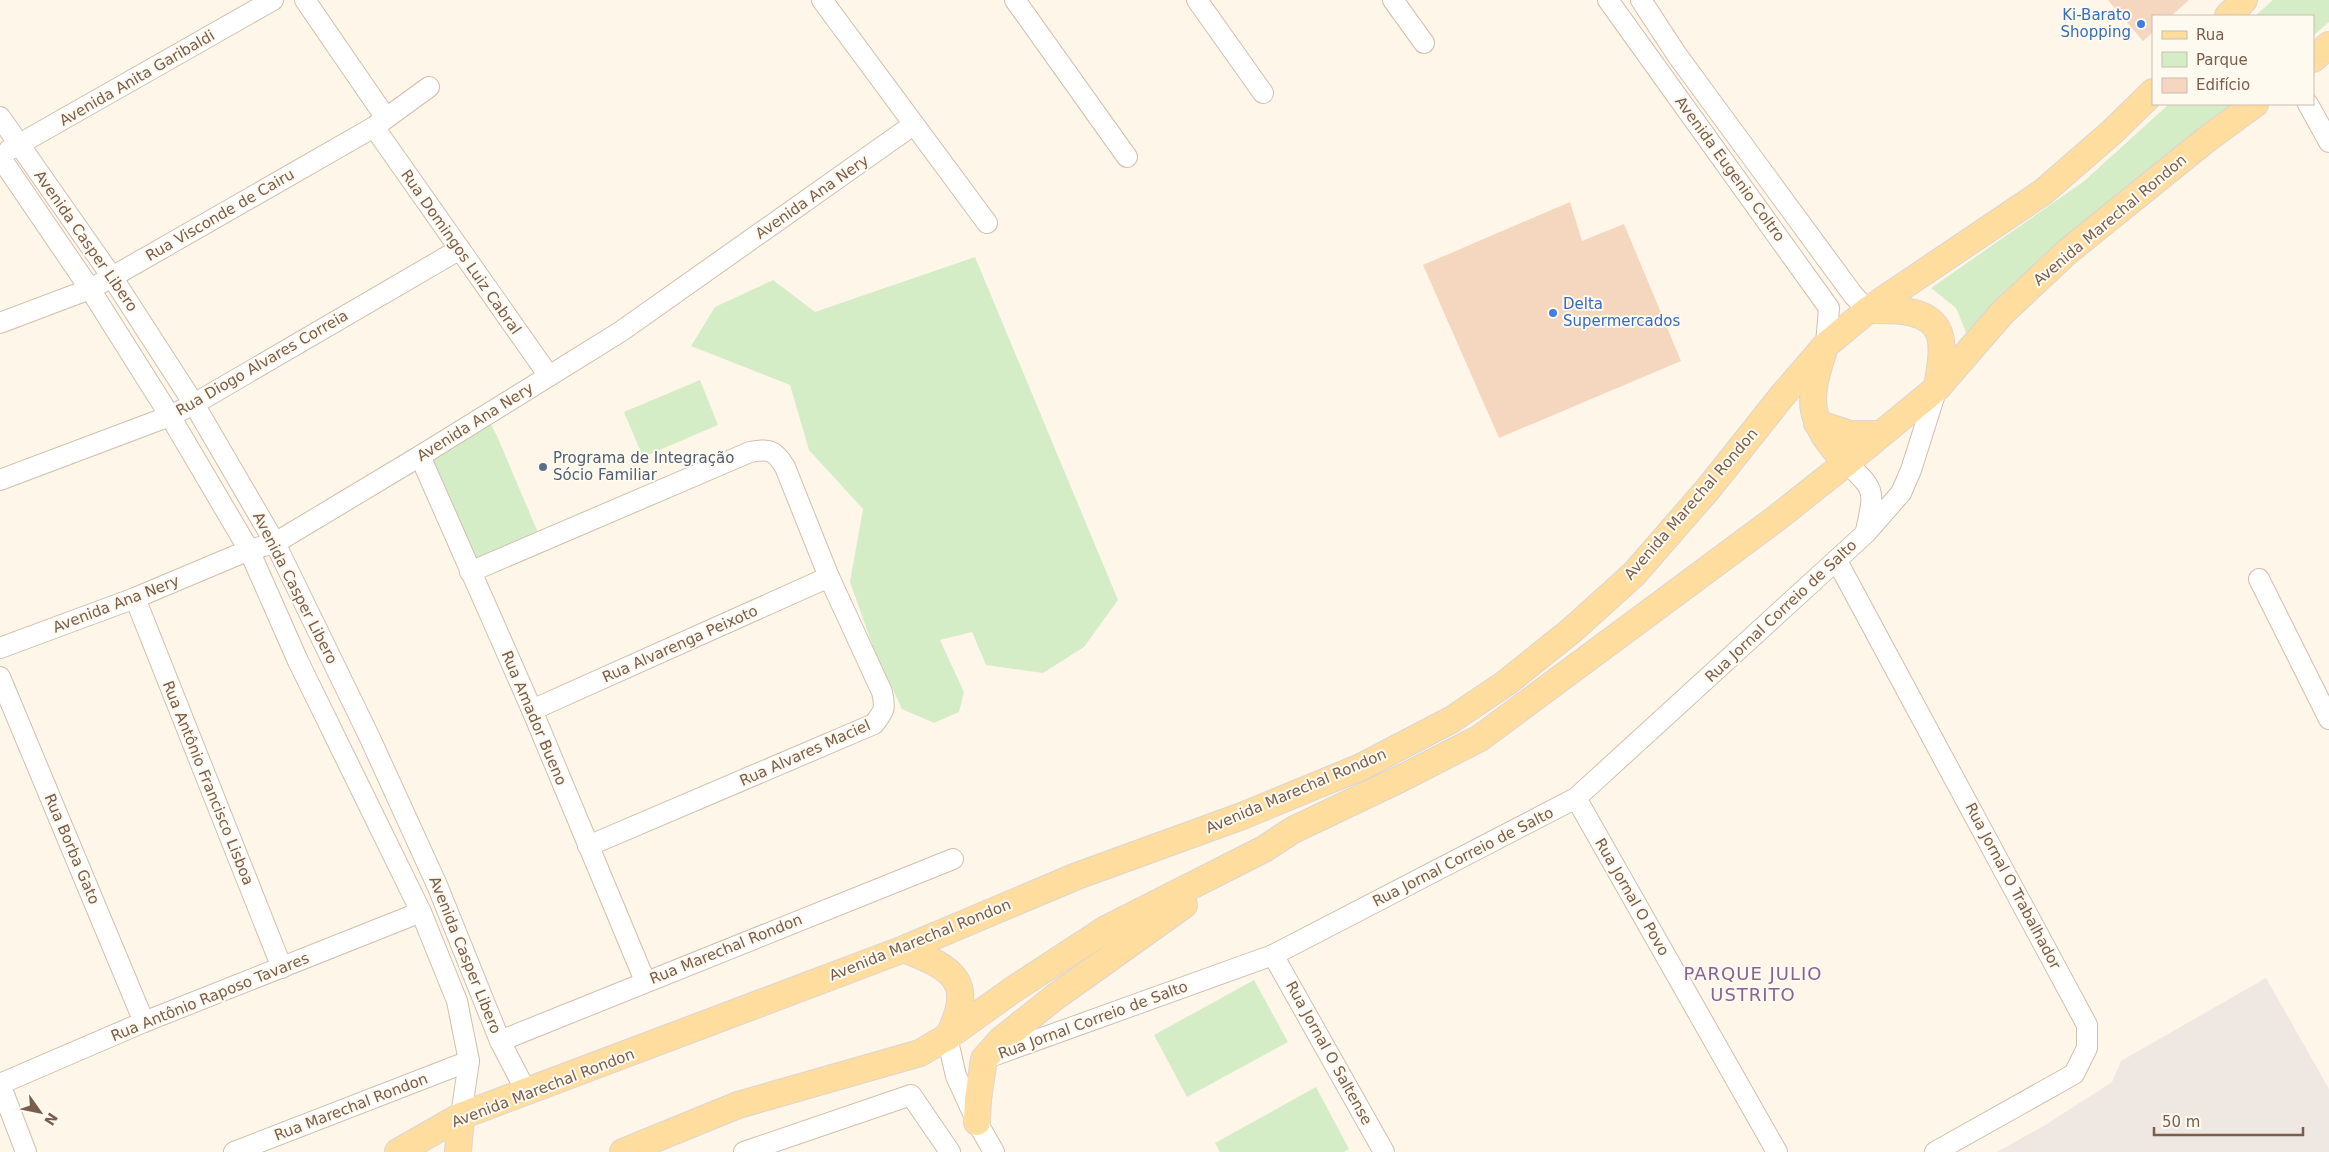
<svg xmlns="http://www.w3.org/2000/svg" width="2329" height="1152" viewBox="0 0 2329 1152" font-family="'DejaVu Sans',sans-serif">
<rect width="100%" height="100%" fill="#fef6e9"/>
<polygon fill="#efe8e2" points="2266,978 2329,1089 2329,1152 1997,1152 2047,1124 2112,1082 2121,1061"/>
<g fill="#d5edc6">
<polygon points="2273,0 2329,0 2329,22 2313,36 2313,16 2255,16"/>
<polygon points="2169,104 2247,104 1967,335 1956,308 1931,288 2083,182"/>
<polygon points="975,257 1118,600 1084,647 1043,673 986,665 972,632 940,640 964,692 959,712 934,723 902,709 873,647 850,582 863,509 809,450 790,385 691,346 715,307 773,280 815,312"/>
<polygon points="700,380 718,425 643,457 624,412"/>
<polygon points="486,415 497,436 542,542 470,572 420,457"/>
<polygon points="1254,980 1288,1042 1187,1097 1154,1035"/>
<polygon points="1316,1087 1349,1149 1344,1152 1220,1152 1215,1143"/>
</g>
<g fill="#f5d6bf">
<polygon points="2108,0 2189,0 2171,16 2153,16 2153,32 2143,41"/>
<polygon points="1570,202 1582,241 1624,224 1681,361 1499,438 1423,265"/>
</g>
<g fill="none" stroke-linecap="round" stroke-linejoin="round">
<g stroke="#d1bead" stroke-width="22">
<g id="minor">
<polyline points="305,0 386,118"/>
<polyline points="822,0 987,223"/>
<polyline points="1015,0 1127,157"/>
<polyline points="1197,0 1263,93"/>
<polyline points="1393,0 1424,43"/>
<polyline points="1608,0 1829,308 1826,345"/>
<polyline points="1641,0 1677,55 1854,296 1868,310"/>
<polyline points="2308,104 2329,142"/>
<polyline points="0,117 112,277 194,404 275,543 369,736 437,885 500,1041 527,1093"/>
<polyline points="374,127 549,376"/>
<polyline points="9,150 273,0"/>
<polyline points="0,157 90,289 170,416 249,550 298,661 421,912 457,1001 469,1061 461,1116"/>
<polyline points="0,323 90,289 112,277 374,127 429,87"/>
<polyline points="420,456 532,710 645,981"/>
<path d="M 1846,463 C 1877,490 1874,492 1866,531"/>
<polyline points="0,480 170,416 194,404 460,249"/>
<polyline points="1837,561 2087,1025 2087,1048 2074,1074 1935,1152"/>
<path d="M 470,572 L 750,452 C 769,449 774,449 785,467 L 829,577 L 882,692 C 886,709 884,711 874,724 L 588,846"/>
<polyline points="2259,579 2329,719"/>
<polyline points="135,598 282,968"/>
<polyline points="0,648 135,598 249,550 275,543 420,456 620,332 913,125"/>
<polyline points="0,677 144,1022"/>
<polyline points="532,710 829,577"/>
<polyline points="1576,798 1777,1152"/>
<polyline points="1273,955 1384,1152"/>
<polyline points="947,1037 956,1076 977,1122 994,1152"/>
<polyline points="500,1041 953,859"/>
<polyline points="984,1059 1273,955 1576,798 1866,533 1901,493 1911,470 1937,388"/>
<polyline points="26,1152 0,1084 144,1022 421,912"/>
<polyline points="234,1152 469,1061"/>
<polyline points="744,1152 911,1095 950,1152"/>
</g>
</g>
<g stroke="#dcd5d0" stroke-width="28">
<g id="major">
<polyline points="2228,16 2244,0"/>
<polyline points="2313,59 2329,45"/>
<path d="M 1868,310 C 1890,310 1929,307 1939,333 C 1945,349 1939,371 1937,388"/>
<path d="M 1823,353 C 1806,405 1809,421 1846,463"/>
<polyline points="1817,423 1850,434 1880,434"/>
<path d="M 904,949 C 954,969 976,981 948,1037"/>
<polyline points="977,1122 978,1099 984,1059 1001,1040 1055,997 1184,905"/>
<polyline points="398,1152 461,1116 904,949 1077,876 1242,816 1361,767 1451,720 1506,683 1572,630 1634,574 1708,489 1782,396 1826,345 1868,310 2043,192 2112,132 2153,92"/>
<polyline points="458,1152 461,1116"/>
<polyline points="623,1152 738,1105 920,1053 947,1037 1011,991 1106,929 1264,849 1293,830 1402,778 1480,738 1778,517 1846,463 1937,388 2002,313 2067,252 2207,139 2255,104"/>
</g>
</g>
<use href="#minor" stroke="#fff" stroke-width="20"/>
<use href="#major" stroke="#fedd9f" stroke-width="26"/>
</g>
<g fill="#3f7fe0" stroke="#fffaf0" stroke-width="2">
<circle cx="2141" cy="24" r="5"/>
<circle cx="1553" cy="313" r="5"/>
</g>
<circle fill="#5c6f8a" stroke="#fffaf0" stroke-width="2" cx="543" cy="467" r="5"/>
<g text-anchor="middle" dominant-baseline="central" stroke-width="4" stroke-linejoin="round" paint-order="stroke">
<g font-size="15" fill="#366cbe" stroke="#fffaf0" text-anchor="end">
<text x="2131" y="15">Ki-Barato<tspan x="2131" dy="17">Shopping</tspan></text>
<text x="1563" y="304" text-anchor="start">Delta<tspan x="1563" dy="17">Supermercados</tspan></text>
</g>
<g font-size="15" fill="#7a5d4a" stroke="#fffaf0">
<text transform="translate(137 78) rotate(-30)">Avenida Anita Garibaldi</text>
<text transform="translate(1730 169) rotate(54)">Avenida Eugenio Coltro</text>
<text transform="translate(812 197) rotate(-35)">Avenida Ana Nery</text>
<text transform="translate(220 215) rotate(-30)">Rua Visconde de Cairu</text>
<text transform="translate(2110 220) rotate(-40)">Avenida Marechal Rondon</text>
<text transform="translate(86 241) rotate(55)">Avenida Casper Libero</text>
<text transform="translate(461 252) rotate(55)">Rua Domingos Luiz Cabral</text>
<text transform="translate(262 363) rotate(-30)">Rua Diogo Alvares Correia</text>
<text transform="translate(475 422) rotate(-32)">Avenida Ana Nery</text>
<text transform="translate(1691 504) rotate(-49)">Avenida Marechal Rondon</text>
<text transform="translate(295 588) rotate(63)">Avenida Casper Libero</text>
<text transform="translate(116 604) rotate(-21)">Avenida Ana Nery</text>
<text transform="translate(1781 611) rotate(-43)">Rua Jornal Correio de Salto</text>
<text transform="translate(680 644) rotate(-24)">Rua Alvarenga Peixoto</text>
<text transform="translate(534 718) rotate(67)">Rua Amador Bueno</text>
<text transform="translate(805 753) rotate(-24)">Rua Alvares Maciel</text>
<text transform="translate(208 783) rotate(68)">Rua Antônio Francisco Lisboa</text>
<text transform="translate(1296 791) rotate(-23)">Avenida Marechal Rondon</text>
<text transform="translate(72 849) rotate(67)">Rua Borba Gato</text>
<text transform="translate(1463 857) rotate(-27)">Rua Jornal Correio de Salto</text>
<text transform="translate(2013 886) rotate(62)">Rua Jornal O Trabalhador</text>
<text transform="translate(1632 897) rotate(60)">Rua Jornal O Povo</text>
<text transform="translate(920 940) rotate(-22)">Avenida Marechal Rondon</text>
<text transform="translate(726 949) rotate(-22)">Rua Marechal Rondon</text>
<text transform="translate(465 955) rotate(68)">Avenida Casper Libero</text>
<text transform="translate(210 997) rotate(-22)">Rua Antônio Raposo Tavares</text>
<text transform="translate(1093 1020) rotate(-20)">Rua Jornal Correio de Salto</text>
<text transform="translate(1329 1053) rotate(61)">Rua Jornal O Saltense</text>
<text transform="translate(543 1088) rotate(-21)">Avenida Marechal Rondon</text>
<text transform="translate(351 1107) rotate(-21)">Rua Marechal Rondon</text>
</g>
<g font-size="15" fill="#4e5e75" stroke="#fffaf0" text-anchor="start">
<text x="553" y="458">Programa de Integração<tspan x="553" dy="17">Sócio Familiar</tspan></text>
</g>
<g font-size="18" letter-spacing="1" fill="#866296" stroke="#fffaf0">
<text x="1753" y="973">PARQUE JULIO<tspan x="1753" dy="21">USTRITO</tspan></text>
</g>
</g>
<rect x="2152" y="15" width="162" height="90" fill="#fffaf0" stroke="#cabbae"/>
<rect x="2162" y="31" width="25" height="8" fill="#fedd9f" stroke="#cabbae"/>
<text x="2196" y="40" font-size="15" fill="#7a5d4a">Rua</text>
<rect x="2162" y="52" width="25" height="15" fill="#d5edc6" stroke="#cabbae"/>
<text x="2196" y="65" font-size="15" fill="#7a5d4a">Parque</text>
<rect x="2162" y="78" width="25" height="15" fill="#f5d6bf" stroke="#cabbae"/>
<text x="2196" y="90" font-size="15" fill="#7a5d4a">Edifício</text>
<g transform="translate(40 1112) rotate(123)" stroke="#fffaf0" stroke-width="4" paint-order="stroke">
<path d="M0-4L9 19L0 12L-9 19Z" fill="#7a5d4a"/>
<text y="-8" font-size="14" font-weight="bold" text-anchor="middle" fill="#7a5d4a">N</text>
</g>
<path d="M2154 1127v8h149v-8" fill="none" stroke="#7a5d4a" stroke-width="2.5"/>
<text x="2162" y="1127" font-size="15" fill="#7a5d4a" stroke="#fffaf0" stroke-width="4" paint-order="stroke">50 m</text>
</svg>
